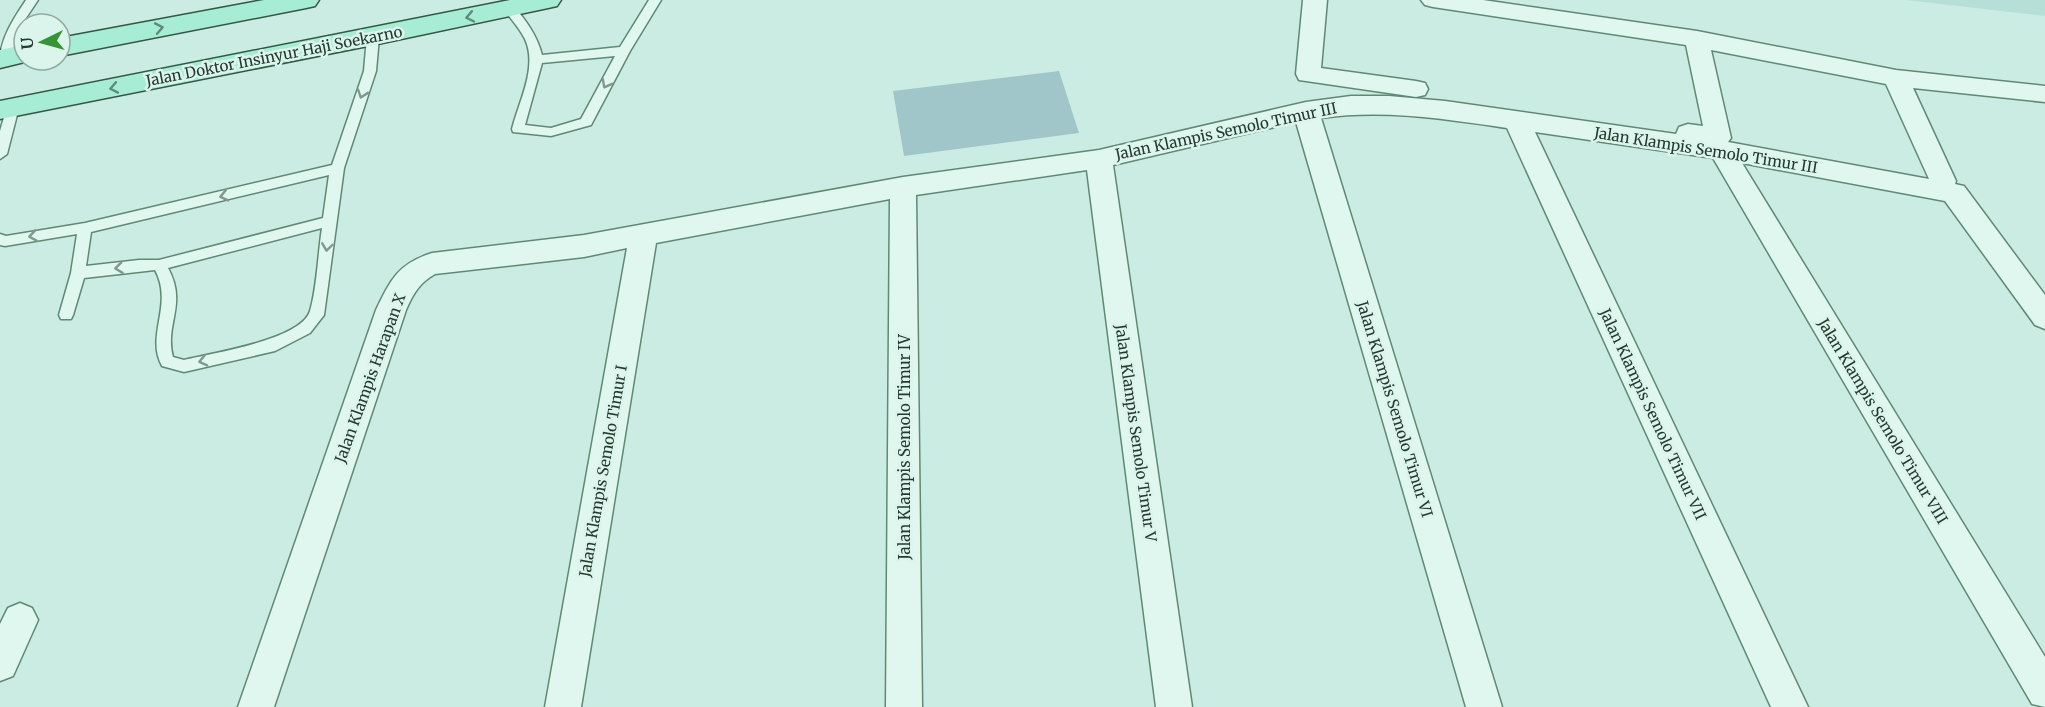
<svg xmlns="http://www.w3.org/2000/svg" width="2045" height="707" viewBox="0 0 2045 707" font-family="Merriweather,serif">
<rect width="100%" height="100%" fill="#cbece2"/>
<polygon fill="#b6dfd7" points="1906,0 2045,0 2045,16"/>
<polygon fill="#a0c6ca" points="1059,71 1079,133 904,156 893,91"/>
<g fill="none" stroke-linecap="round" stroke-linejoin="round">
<g stroke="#608975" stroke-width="3">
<g id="lane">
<path d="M 26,0 L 38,0 L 26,18 L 9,58 L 7,61 L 0,61 C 0,39 14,18 26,0 Z"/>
<path d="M 649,0 L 661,0 L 630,51 L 591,125 L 551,136 L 513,132 L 512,129 C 519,101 538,67 525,39 C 519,27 510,18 503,8 L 505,5 L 513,5 C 526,21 537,35 542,55 L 620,47 ZM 615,56 L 581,119 L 551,128 L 525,125 L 542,63 Z"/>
<path d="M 373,33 L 379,37 L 376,71 L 344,168 L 324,315 L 310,333 L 275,351 L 184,372 L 162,366 C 145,335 174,305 155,270 L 84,278 L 73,315 L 71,319 L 61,319 L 59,315 L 71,273 L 77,234 L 5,246 L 0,245 L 0,234 L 6,236 L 85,223 L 332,165 L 364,71 L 367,37 ZM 329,175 L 323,218 L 159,260 L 139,260 L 86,266 L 91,232 ZM 322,228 C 318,253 317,288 310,311 C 301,340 212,353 184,360 L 173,357 C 164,324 188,305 168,268 Z"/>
<polygon points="13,103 19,107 7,154 0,159 0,131 7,107"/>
</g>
</g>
<g stroke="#608975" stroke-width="3">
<g id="street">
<polygon points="1303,0 1327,0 1321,68 1416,81 1425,83 1428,89 1425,95 1416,97 1299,80 1296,74"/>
<path d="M 1421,0 L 1483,0 L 1697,31 L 1896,70 L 2045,86 L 2045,102 L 1913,88 L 1956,181 L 1955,184 L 1964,186 L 2045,295 L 2045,329 L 2035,325 L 1945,201 L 1742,163 L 2045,657 L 2045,707 L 2032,704 L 1713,158 L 1535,132 L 1808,707 L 1771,707 L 1507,128 C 1445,119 1384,109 1321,118 L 1502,707 L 1466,707 L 1296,122 L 1113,165 L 1192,707 L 1156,707 L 1087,170 L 916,195 L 922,707 L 886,707 L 890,199 L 656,243 L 581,707 L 545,707 L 627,248 L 584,257 L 435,274 C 419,283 413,294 406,310 L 274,707 L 238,707 L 376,310 C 391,279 398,264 432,253 L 584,235 L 903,177 L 1099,150 L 1306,102 L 1351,96 L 1389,96 L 1445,101 L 1676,134 L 1679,127 L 1688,124 L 1703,126 L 1686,45 L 1433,7 L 1425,5 ZM 1711,50 L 1886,84 L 1929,179 L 1728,142 L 1731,138 Z"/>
<polygon points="20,603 32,608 38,620 13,676 0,681 0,624 8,608"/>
</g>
</g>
<g stroke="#345743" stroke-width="3">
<g id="primary">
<polygon points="264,0 319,0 315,6 306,8 60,56 60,38"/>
<polygon points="510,0 561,0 557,6 548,8 373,45 0,119 0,101"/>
<polygon points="24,45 24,60 33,60 0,68 0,50"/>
</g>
</g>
<use href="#lane" fill="#dff7ef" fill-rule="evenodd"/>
<use href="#street" fill="#dff7ef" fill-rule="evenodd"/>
<use href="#primary" fill="#a7ecd5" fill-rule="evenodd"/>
</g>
<defs><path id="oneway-chevron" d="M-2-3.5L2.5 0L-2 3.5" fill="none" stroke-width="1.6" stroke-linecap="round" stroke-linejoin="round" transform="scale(1.5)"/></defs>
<g stroke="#5e8a79">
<use href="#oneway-chevron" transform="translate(470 17) rotate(168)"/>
<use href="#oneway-chevron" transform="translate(159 28) rotate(-11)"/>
<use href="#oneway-chevron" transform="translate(114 88) rotate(169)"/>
</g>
<g stroke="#81988e">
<use href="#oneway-chevron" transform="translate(606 84) rotate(118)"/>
<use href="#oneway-chevron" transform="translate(362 94) rotate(109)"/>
<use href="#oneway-chevron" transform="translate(224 196) rotate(167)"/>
<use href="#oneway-chevron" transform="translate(33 236) rotate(171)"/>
<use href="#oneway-chevron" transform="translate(327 247) rotate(98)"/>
<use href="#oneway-chevron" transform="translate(119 268) rotate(173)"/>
<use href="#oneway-chevron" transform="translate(203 361) rotate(167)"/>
</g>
<g text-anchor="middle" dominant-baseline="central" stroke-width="5" stroke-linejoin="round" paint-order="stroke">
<g font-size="15" fill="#233a2e" stroke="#dbf4ec">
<text transform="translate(274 56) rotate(-11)">Jalan Doktor Insinyur Haji Soekarno</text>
<text transform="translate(1226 131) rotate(-12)">Jalan Klampis Semolo Timur III</text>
<text transform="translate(1706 150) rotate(9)">Jalan Klampis Semolo Timur III</text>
<text transform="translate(370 378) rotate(-70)">Jalan Klampis Harapan X</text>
<text transform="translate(1395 409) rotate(73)">Jalan Klampis Semolo Timur VI</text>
<text transform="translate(1653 414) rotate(65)">Jalan Klampis Semolo Timur VII</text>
<text transform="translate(1883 421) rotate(59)">Jalan Klampis Semolo Timur VIII</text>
<text transform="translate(1136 433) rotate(82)">Jalan Klampis Semolo Timur V</text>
<text transform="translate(904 447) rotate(-90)">Jalan Klampis Semolo Timur IV</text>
<text transform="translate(603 471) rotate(-80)">Jalan Klampis Semolo Timur I</text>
</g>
</g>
<g transform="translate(42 42) rotate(265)"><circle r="28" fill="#dbf4ec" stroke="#91aaa0" stroke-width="1.5"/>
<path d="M0-4.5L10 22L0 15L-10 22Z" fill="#379434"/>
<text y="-9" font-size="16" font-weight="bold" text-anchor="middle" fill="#233a2e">U</text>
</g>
</svg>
